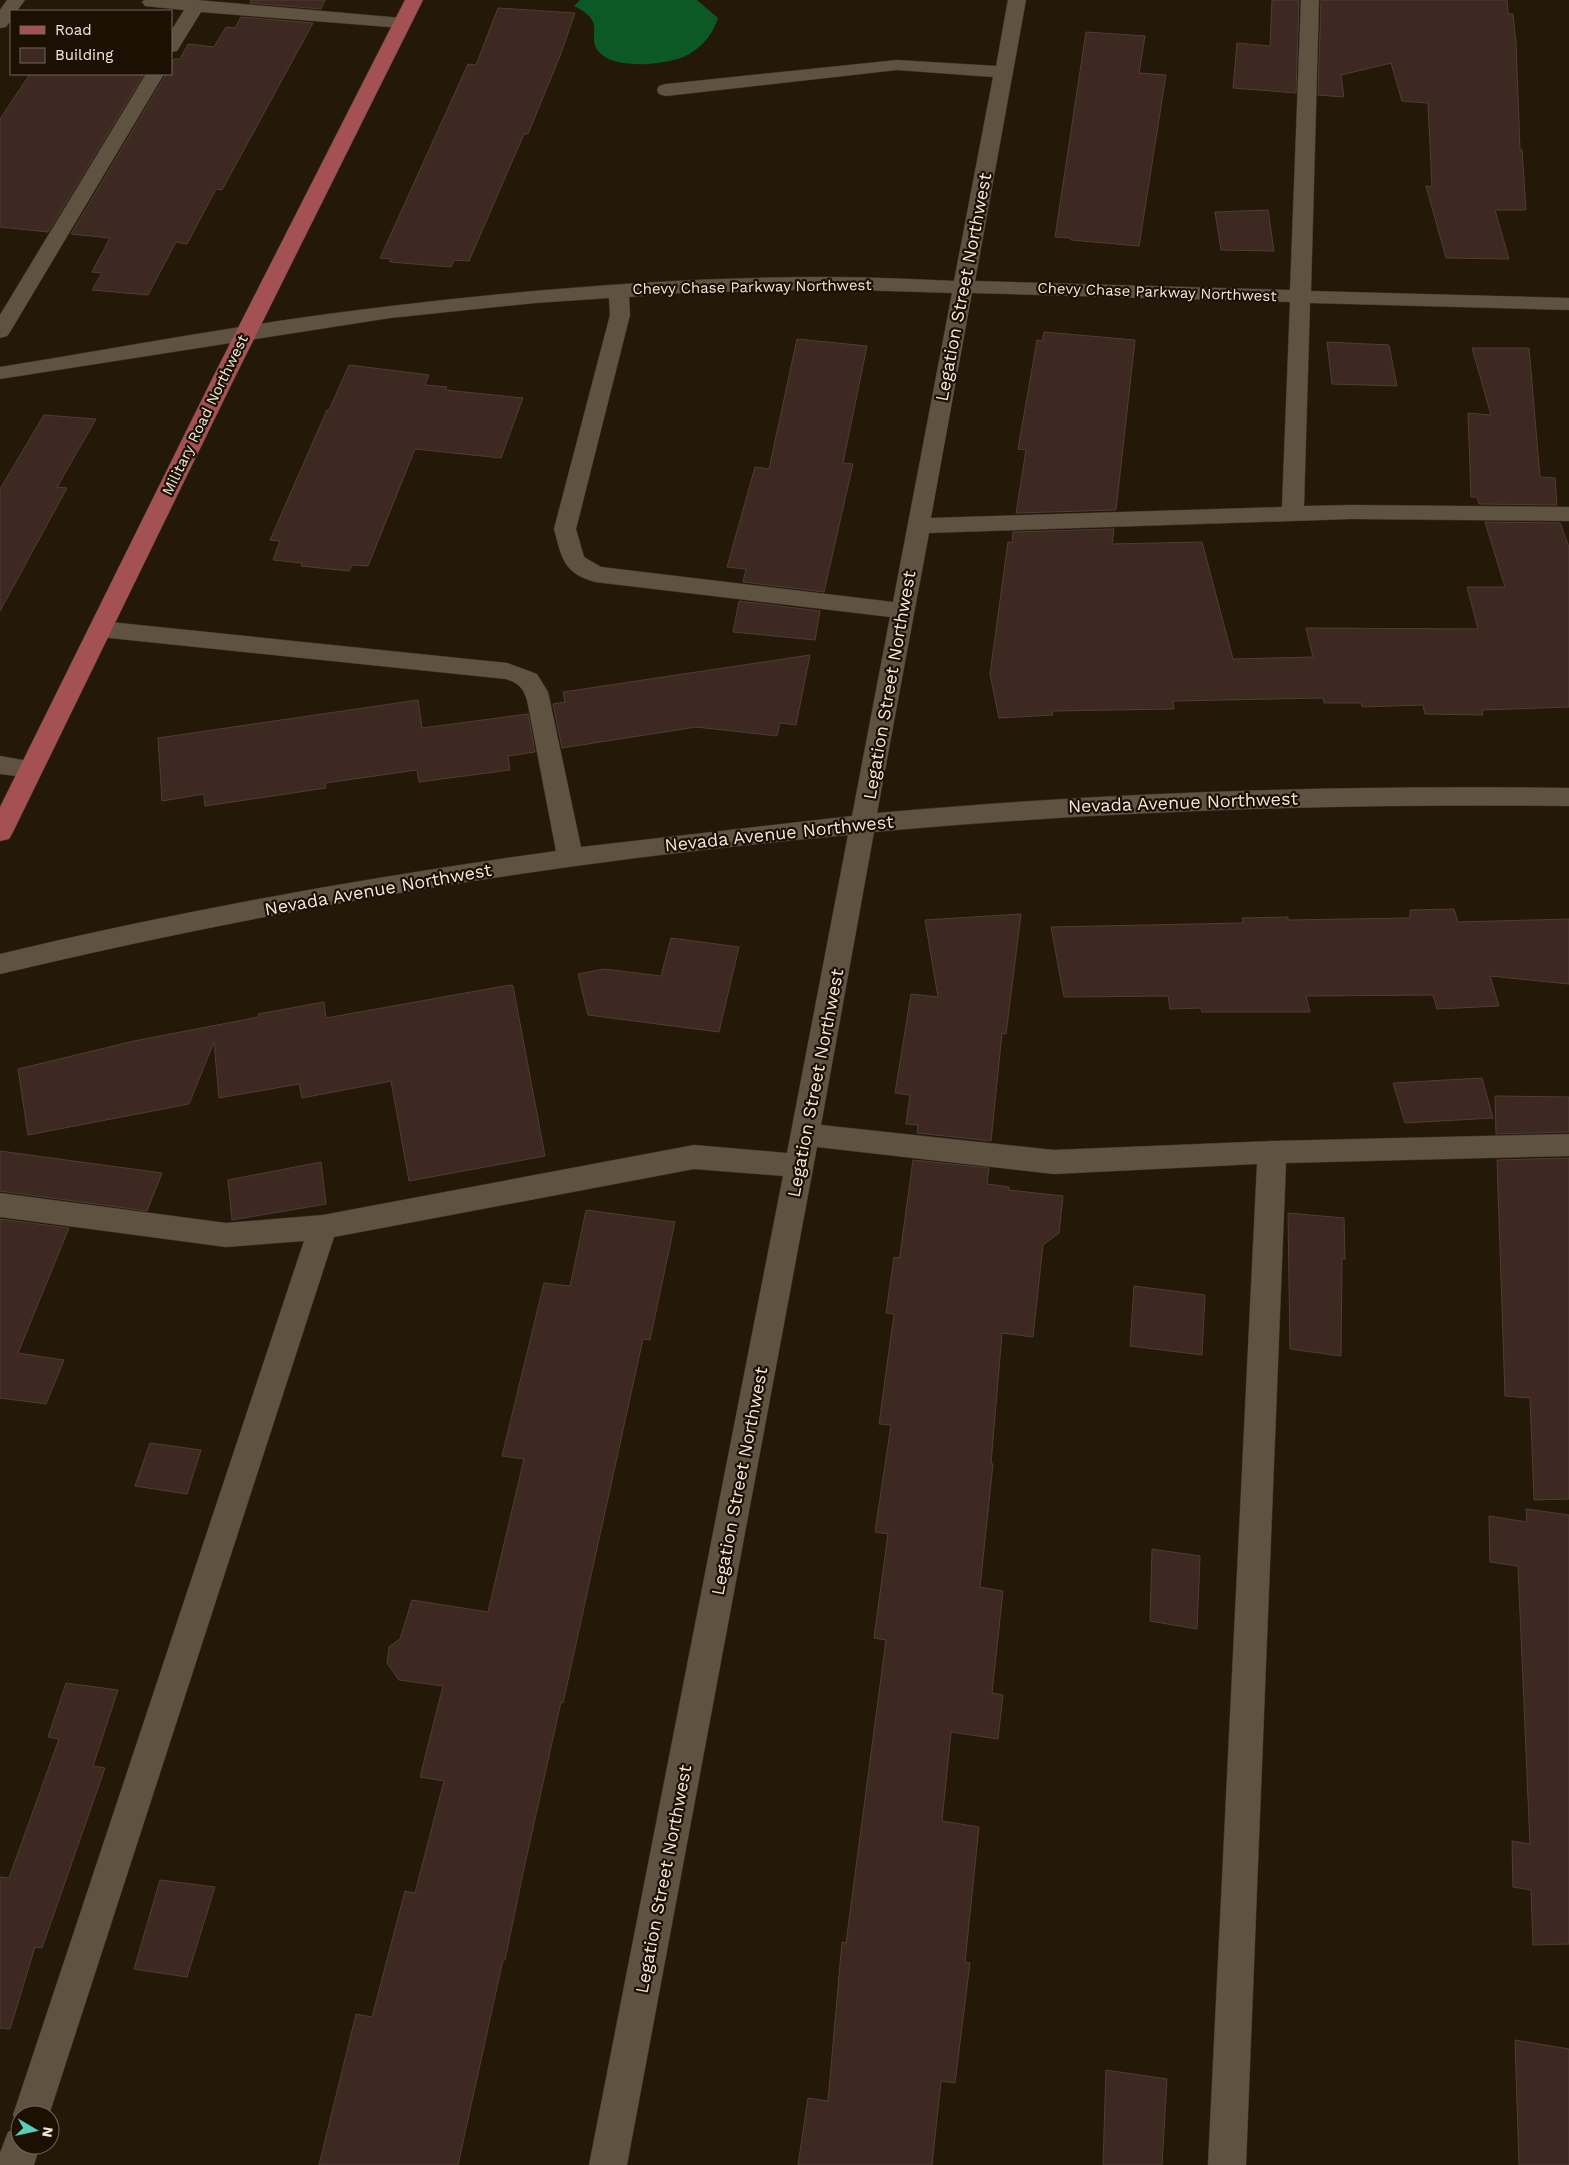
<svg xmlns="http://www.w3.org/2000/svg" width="1569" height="2165" viewBox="0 0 1569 2165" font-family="'Work Sans',sans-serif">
<rect width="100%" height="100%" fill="#241909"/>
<path fill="#0d5926" d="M 580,0 L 697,0 L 718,18 C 713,33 705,44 691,53 C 673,65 615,71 599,52 C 585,35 609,23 574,6 Z"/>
<g fill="#3d2921" stroke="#513c34">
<polygon points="251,0 325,0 321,9 250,3"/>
<polygon points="1272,0 1299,0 1296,93 1233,88 1237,43 1270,46"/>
<polygon points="1321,0 1507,0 1508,14 1513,14 1516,43 1520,150 1522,150 1526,210 1495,210 1509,259 1446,258 1426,186 1432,187 1428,103 1402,101 1391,63 1341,75 1344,97 1318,95"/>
<polygon points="498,8 575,13 560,56 528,134 524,134 469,261 454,260 451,267 390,262 391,259 380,258 468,64 476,65"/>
<polygon points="241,17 313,23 222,190 216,189 187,244 176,242 148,295 92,290 102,273 92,272 110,238 71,234 166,74 171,74 171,63 174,59 180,59 188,44 214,47 226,27 235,28"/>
<polygon points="1086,32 1145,36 1139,73 1166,75 1139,246 1071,240 1071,238 1055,237"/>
<polygon points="30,74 144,74 48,232 0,227 0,119"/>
<polygon points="1268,210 1274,251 1221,250 1215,212"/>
<polygon points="1044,332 1135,340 1116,510 1016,513 1026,450 1018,449 1037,340 1042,341"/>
<polygon points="797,339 867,346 843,463 853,464 824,592 743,582 746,569 727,567 755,467 769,469"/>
<polygon points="1327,342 1389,345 1397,386 1332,384"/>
<polygon points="1472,348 1529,348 1540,477 1555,478 1557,505 1479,504 1477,497 1471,497 1468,413 1491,415"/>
<polygon points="349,365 429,375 425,385 447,387 445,390 523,398 501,458 415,449 368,566 352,565 349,571 301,566 302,563 273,560 280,541 270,540 327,410 329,410"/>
<polygon points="44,415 96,419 57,487 67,488 0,611 0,489"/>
<polygon points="1485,522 1560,523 1569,547 1569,707 1482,710 1483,715 1425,714 1423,705 1362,707 1361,703 1324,703 1323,698 1173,701 1174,709 1052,711 1053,715 999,718 990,674 1008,542 1012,543 1013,532 1114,529 1112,544 1202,542 1233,659 1313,657 1306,628 1478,629 1467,587 1505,587"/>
<polygon points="739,601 820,611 815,640 733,632"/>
<polygon points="810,655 796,725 780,723 777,736 696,727 562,748 553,704 565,702 563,692"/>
<polygon points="418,700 422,728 528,714 535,752 508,756 510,770 419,782 417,770 325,783 326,788 205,806 204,794 162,801 158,738"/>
<polygon points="1454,909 1458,922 1569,919 1569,984 1490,976 1499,1006 1437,1009 1433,995 1306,996 1310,1012 1202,1012 1201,1008 1170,1009 1168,996 1064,997 1051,927 1243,923 1242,918 1288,917 1288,920 1410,918 1410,910"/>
<polygon points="1021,914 1006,1034 1002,1033 991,1141 917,1133 918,1125 906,1124 910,1095 895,1093 911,994 938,997 925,920"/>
<polygon points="671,938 739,947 719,1032 588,1015 578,974 604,969 661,976"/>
<polygon points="510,985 513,986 545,1156 409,1181 391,1081 302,1098 299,1084 219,1098 214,1042 189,1104 28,1135 18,1069 134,1041 259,1017 258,1014 324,1002 326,1018"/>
<polygon points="1482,1078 1493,1118 1405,1123 1393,1083"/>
<polygon points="1495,1096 1569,1097 1569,1132 1496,1134"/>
<polygon points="0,1151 162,1173 147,1211 0,1191"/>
<polygon points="1569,1158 1569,1499 1534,1500 1530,1398 1505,1396 1497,1160"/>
<polygon points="913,1160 989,1168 987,1184 1009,1187 1009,1190 1063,1196 1059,1233 1043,1245 1033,1337 1002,1333 991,1463 993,1464 980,1587 1003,1591 992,1693 1003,1695 998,1739 951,1732 942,1821 979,1827 965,1962 970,1963 955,2083 941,2081 932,2165 798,2165 808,2098 828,2101 842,1942 846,1943 886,1640 874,1638 888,1534 875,1532 891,1425 879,1424 894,1314 886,1313 894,1257 899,1258 900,1255"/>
<polygon points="321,1162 326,1204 232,1220 228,1180"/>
<polygon points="586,1210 675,1222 650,1340 643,1339 563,1703 561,1702 523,1873 505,1960 503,1960 458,2165 319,2165 356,2014 372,2017 405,1891 415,1893 444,1781 420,1777 443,1686 399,1680 387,1663 389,1647 400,1639 412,1600 488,1612 524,1459 502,1456 544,1283 570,1286"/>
<polygon points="1288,1213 1344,1218 1345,1259 1342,1259 1341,1356 1290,1349"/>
<polygon points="0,1219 69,1228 18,1353 64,1360 46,1404 0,1398"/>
<polygon points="1134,1286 1205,1295 1202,1355 1130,1346"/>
<polygon points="150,1443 201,1450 187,1494 135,1486"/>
<polygon points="1526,1509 1569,1515 1569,1944 1533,1945 1531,1890 1513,1887 1512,1841 1530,1844 1518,1566 1490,1562 1489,1516 1527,1522"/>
<polygon points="1152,1549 1200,1556 1197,1629 1150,1621"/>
<polygon points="66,1683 118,1690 93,1766 105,1768 42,1948 35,1947 10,2029 0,2028 0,1877 9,1878 59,1739 48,1737"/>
<polygon points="160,1880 215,1887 187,1977 134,1969"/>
<polygon points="1515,2040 1569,2049 1569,2165 1519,2165"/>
<polygon points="1106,2070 1167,2079 1162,2165 1103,2165"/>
</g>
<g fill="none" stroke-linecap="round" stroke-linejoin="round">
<g stroke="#3a322c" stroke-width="1">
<g id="minor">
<polygon points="7,0 25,0 17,11 11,11 11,20 6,27 0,28 0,10"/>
<polygon points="144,0 197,0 402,18 408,19 411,23 408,27 402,28 201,12 177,51 171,52 171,31 184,10 145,6 142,2"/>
<path d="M 1008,0 L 1026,0 L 975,281 L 1290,290 L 1301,0 L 1319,0 L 1311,291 L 1569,298 L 1569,310 L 1310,303 L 1304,506 L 1351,505 L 1569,507 L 1569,521 L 1351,519 L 929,533 L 877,813 C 1108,792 1338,785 1569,788 L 1569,806 C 1337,803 1105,811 874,832 L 821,1125 L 1054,1150 L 1272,1141 L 1569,1134 L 1569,1156 L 1286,1163 L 1246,2165 L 1208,2165 L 1257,1164 L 1054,1174 L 817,1147 L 627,2165 L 589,2165 L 783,1176 L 694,1169 L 334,1237 L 49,2115 L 20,2115 L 20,2145 L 40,2145 L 34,2165 L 0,2165 L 0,2153 L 8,2132 L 18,2128 L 13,2115 L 304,1241 L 226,1247 L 0,1217 L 0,1193 L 226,1223 L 323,1215 L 694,1145 L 787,1153 L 848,835 C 563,861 279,907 0,974 L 0,954 C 184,910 369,877 556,851 L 527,700 C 523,688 519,683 506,679 L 100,637 L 92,635 L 88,629 L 92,623 L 100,621 L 507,663 L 537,674 L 548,692 L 581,847 L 852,816 L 890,617 L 595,582 C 563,573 562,558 554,529 L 610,315 L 609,298 L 535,303 L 390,318 L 0,379 L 0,367 C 130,346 260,321 391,306 C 535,289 679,277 824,277 C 868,277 911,279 954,281 L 993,77 L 897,70 L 666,96 L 659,94 L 657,90 L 659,86 L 666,84 L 897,60 L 996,66 ZM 824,289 L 952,293 L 893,602 L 601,567 L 584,557 L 576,529 L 630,315 L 629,297 L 680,293 ZM 972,293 L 1290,302 L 1282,507 L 931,518 Z"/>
<polygon points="146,74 164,74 10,332 7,336 0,338 0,315"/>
<polygon points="0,756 40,763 43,769 40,775 31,778 0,774"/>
</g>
</g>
<g stroke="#3a322c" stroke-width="1">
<polygon id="major" points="405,0 423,0 237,373 13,832 9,839 0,841 0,807 215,373"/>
</g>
<use href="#minor" fill="#605240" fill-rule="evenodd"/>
<use href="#major" fill="#a45154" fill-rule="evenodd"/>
</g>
<g text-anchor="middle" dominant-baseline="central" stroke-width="4.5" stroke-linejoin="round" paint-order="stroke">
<g font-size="15" fill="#f0e8de" stroke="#1b1002">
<text transform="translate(752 287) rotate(-1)">Chevy Chase Parkway Northwest</text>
<text transform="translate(1157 292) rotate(2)">Chevy Chase Parkway Northwest</text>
<text transform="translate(205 415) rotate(-64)">Military Road Northwest</text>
</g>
<g font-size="18" fill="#f0e8de" stroke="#1b1002">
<text transform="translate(963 287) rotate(-79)">Legation Street Northwest</text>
<text transform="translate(889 685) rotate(-80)">Legation Street Northwest</text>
<text transform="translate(1183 802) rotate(-2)">Nevada Avenue Northwest</text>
<text transform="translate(779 833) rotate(-6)">Nevada Avenue Northwest</text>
<text transform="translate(378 889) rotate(-10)">Nevada Avenue Northwest</text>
<text transform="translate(815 1083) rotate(-79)">Legation Street Northwest</text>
<text transform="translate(739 1481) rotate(-79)">Legation Street Northwest</text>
<text transform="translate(663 1879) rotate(-79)">Legation Street Northwest</text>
</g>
</g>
<rect x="10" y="10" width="162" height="65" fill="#1b1002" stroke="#70665a"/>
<rect x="20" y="26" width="25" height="8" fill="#a45154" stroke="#70665a"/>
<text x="55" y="35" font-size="15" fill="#f0e8de">Road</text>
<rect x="20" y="48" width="25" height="15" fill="#3d2921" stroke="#70665a"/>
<text x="55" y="60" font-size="15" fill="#f0e8de">Building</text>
<g transform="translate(35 2130) rotate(99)"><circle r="24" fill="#1b1002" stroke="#70665a"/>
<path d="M0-4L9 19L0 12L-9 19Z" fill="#5acebd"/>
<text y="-8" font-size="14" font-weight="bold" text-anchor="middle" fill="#f0e8de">N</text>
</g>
</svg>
